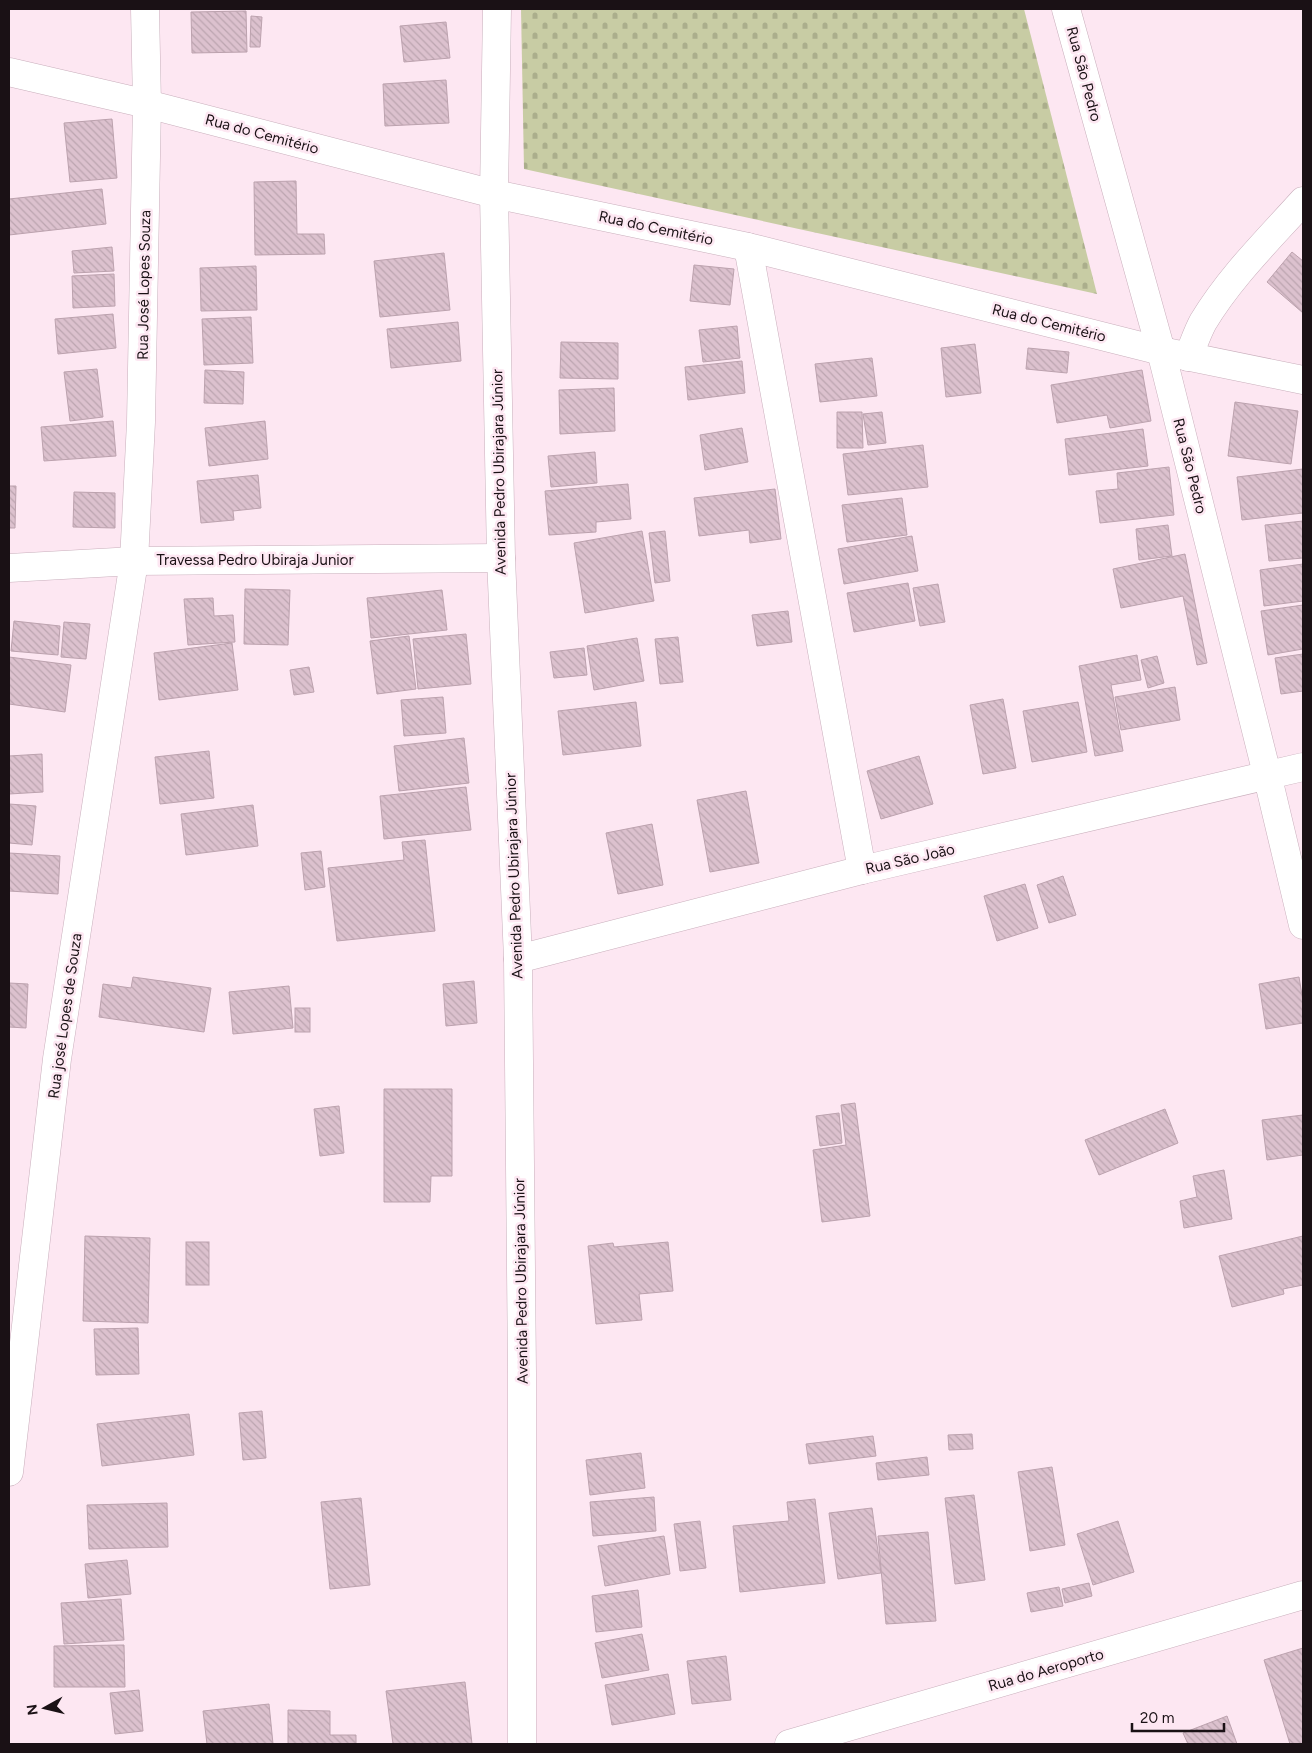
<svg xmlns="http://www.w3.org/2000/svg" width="1312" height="1753" viewBox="0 0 1312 1753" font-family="Figtree,sans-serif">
<defs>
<pattern id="cemetery-stones" width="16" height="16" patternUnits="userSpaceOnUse" patternTransform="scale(1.25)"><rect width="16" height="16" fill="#c8cca4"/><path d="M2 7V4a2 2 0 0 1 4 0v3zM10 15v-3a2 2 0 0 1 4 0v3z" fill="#abae8c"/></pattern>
<pattern id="building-back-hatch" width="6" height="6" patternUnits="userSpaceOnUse" patternTransform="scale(1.25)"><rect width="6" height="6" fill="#dcc1ce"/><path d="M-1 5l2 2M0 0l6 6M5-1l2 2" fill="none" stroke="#bca5b0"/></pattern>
</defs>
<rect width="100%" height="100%" fill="#fde7f2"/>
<polygon fill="url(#cemetery-stones)" points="521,9 1024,9 1097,294 524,169"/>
<g fill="url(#building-back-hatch)" stroke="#bca2ae">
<polygon points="246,11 247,52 192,53 191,12"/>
<polygon points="251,16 262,17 260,47 250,47"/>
<polygon points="446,22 450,58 404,62 400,26"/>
<polygon points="446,80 449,123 385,126 383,84"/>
<polygon points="112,119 117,178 70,182 64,123"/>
<polygon points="296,181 297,234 324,234 325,254 255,255 254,182"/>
<polygon points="102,189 106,224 9,235 9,199"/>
<polygon points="112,247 114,271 74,273 72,251"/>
<polygon points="1292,252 1303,261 1303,313 1267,282"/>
<polygon points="444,253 450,310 380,317 374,261"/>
<polygon points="694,265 734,269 730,305 690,301"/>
<polygon points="256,266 257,310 201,311 200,268"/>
<polygon points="114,274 115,306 73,308 72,276"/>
<polygon points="113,314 116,348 58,354 55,319"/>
<polygon points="251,317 253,363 204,365 202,319"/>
<polygon points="458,322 461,361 391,368 387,329"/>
<polygon points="737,326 740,358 703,362 699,330"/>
<polygon points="561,342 618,343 618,379 560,378"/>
<polygon points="975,344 981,393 946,397 941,348"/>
<polygon points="1028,348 1069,352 1067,373 1026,369"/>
<polygon points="872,358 877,396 820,402 815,364"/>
<polygon points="742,361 745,393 688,400 685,367"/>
<polygon points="97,369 103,417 70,421 64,372"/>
<polygon points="205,370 244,372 243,404 204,403"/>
<polygon points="1142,370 1151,421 1110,428 1107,415 1057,423 1051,385"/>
<polygon points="614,388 615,431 560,434 559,390"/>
<polygon points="1235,402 1298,411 1291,464 1228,456"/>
<polygon points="837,412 862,412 863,448 837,448"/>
<polygon points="882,412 886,443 868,445 863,414"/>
<polygon points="113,421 116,456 44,461 41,427"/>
<polygon points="265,421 268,459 209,466 205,428"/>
<polygon points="742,428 748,462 705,470 700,435"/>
<polygon points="1143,429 1148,466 1069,475 1065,439"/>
<polygon points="923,445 928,487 848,495 843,454"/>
<polygon points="595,452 597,483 551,487 548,456"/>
<polygon points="1169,467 1174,515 1100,523 1096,491 1118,489 1117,473"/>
<polygon points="1303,469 1303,513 1242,520 1237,477"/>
<polygon points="258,475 261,508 233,511 234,520 201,523 197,481"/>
<polygon points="628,484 631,519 596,522 596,532 549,535 545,491"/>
<polygon points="9,486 16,486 15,528 9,528"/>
<polygon points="775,489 781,539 750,543 749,530 699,536 694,498"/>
<polygon points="74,492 115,493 115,528 73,527"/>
<polygon points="902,498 907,535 847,542 842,505"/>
<polygon points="1303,521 1303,558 1269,561 1265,525"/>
<polygon points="1168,525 1172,556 1139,560 1136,529"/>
<polygon points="642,531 654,601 585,613 574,543"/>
<polygon points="665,531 670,581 655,583 649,533"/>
<polygon points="912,536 918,571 844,584 838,549"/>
<polygon points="1185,554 1207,663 1197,665 1183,596 1121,608 1113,569"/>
<polygon points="1303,564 1303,601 1264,606 1260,570"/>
<polygon points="908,583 915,621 854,632 847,593"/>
<polygon points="938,584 945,622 920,626 913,588"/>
<polygon points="245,589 290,590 288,645 244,644"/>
<polygon points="442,590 447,630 371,638 367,598"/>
<polygon points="213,598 214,616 233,615 235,642 188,645 184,599"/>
<polygon points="1303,605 1303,649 1268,655 1261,611"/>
<polygon points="788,611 792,642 757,646 752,615"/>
<polygon points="14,621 60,626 58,655 11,651"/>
<polygon points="64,622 90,624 86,659 61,657"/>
<polygon points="466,634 471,684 418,689 413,639"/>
<polygon points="409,636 416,689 377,694 370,641"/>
<polygon points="678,637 683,682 660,684 655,639"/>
<polygon points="637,638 644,681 594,690 587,646"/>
<polygon points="232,643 238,690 159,700 154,653"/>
<polygon points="584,648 587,675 554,678 550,652"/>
<polygon points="1303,654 1303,691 1281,694 1275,658"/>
<polygon points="1137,655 1141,680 1111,685 1123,751 1095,756 1079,666"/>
<polygon points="1157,656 1164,683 1148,688 1141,660"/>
<polygon points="9,657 71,665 65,712 9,704"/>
<polygon points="309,667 314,692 294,695 290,670"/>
<polygon points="1175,687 1180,720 1121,730 1115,697"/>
<polygon points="443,697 446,733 404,736 401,700"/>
<polygon points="1003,699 1016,768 983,774 970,705"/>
<polygon points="636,702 641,746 563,755 558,711"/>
<polygon points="1078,702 1087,752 1032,762 1023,711"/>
<polygon points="464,738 469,783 399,791 394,746"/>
<polygon points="209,751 214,798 160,804 155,757"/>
<polygon points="42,754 43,792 9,794 9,756"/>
<polygon points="919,756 933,804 881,819 867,771"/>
<polygon points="466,787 471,830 384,839 380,796"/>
<polygon points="746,791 759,863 710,872 697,800"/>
<polygon points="9,804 36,806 32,845 9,843"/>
<polygon points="253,805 258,846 186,855 181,814"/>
<polygon points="652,824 663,885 618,894 606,833"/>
<polygon points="425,840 435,931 337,941 328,868 404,860 402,842"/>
<polygon points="321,851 325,887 305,890 301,853"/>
<polygon points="9,853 60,856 58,894 9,891"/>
<polygon points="1063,876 1076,915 1049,923 1037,885"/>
<polygon points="1025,884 1038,928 997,941 984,896"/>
<polygon points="133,977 211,988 204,1032 99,1017 103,984 131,988"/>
<polygon points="1299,977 1303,1001 1303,1023 1266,1029 1259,984"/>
<polygon points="474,981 477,1023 446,1026 443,984"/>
<polygon points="9,983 28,984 26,1028 9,1027"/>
<polygon points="289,986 293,1028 233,1034 229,992"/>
<rect x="295" y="1008" width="15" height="24"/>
<polygon points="384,1089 452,1089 452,1176 431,1176 430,1202 384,1202"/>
<polygon points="855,1103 870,1216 822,1222 813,1150 846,1145 841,1105"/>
<polygon points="339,1106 344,1153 320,1156 314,1109"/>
<polygon points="1165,1109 1178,1143 1099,1175 1085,1140"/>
<polygon points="839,1113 842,1143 820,1146 816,1116"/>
<polygon points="1303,1115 1303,1155 1267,1160 1262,1120"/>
<polygon points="1224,1170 1232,1219 1184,1228 1180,1201 1197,1197 1193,1176"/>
<polygon points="85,1236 150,1238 148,1323 83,1321"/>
<polygon points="1303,1236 1303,1285 1283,1289 1284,1294 1232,1307 1219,1256"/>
<rect x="186" y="1242" width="23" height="43"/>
<polygon points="668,1242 673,1291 639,1294 642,1320 596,1324 588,1246 613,1243 614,1247"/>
<polygon points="138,1328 139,1374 96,1375 94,1329"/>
<polygon points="262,1411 266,1458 243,1460 239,1413"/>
<polygon points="189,1414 194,1455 102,1466 97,1424"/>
<polygon points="972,1434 973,1449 949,1450 948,1435"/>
<polygon points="873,1436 876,1456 809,1464 806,1444"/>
<polygon points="641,1453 645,1488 590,1495 586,1460"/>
<polygon points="927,1457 929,1475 878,1480 876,1463"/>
<polygon points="1052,1467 1065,1545 1030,1551 1018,1472"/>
<polygon points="974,1495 985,1580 955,1584 945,1498"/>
<polygon points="654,1497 656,1531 593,1536 590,1502"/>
<polygon points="361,1498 370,1585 330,1589 321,1502"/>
<polygon points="815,1499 825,1583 740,1592 733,1526 789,1521 787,1502"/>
<polygon points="167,1503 168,1547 89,1549 87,1505"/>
<polygon points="872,1508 881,1573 838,1579 829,1513"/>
<polygon points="700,1521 706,1568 680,1571 674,1524"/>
<polygon points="1118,1521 1134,1572 1093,1585 1077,1534"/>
<polygon points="928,1532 936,1621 886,1624 878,1536"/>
<polygon points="664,1536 670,1574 605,1586 598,1546"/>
<polygon points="127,1560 131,1594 88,1598 85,1564"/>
<polygon points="1089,1583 1092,1596 1065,1603 1062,1589"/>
<polygon points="1059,1587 1063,1606 1031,1612 1027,1593"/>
<polygon points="638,1590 642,1627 596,1632 592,1596"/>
<polygon points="121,1599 124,1640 64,1644 61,1603"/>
<polygon points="642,1634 649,1670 602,1678 595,1643"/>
<polygon points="124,1645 125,1687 54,1687 54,1646"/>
<polygon points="1303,1648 1303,1744 1290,1744 1264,1660"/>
<polygon points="726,1656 731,1700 692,1704 687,1661"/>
<polygon points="668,1674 675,1714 612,1725 605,1685"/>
<polygon points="465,1682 472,1744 393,1744 386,1691"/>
<polygon points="139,1690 143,1731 115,1734 110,1693"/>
<polygon points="269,1704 273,1744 207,1744 203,1711"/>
<polygon points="288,1710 330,1711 330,1735 356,1735 356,1744 288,1744"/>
<polygon points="1227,1716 1237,1744 1188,1744 1183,1733"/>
</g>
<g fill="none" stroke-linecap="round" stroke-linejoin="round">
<g stroke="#c9afbc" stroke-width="29">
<g id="minor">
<polyline points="497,9 494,194 501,558 518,959 522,1373 522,1744"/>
<polyline points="1066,9 1161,351 1267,774 1303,925"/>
<polyline points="9,72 147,104 494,194 748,247 1161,351 1303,380"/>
<polyline points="748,247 862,870"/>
<path d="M 1188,357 C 1193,346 1197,333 1203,322 C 1230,277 1268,240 1303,201"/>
<polyline points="9,568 134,561 501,558"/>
<polyline points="518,959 862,870 1303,767"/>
<polyline points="9,1472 57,1059 134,561 141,422 147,104 145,9"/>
<polyline points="789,1744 1303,1595"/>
</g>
</g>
<use href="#minor" stroke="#fff" stroke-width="28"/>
</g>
<g text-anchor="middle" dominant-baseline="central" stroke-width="5" stroke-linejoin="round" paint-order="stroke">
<g font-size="15" fill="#1a1115" stroke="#fde7f2">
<text transform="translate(1084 74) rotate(75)">Rua São Pedro</text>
<text transform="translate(262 134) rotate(15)">Rua do Cemitério</text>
<text transform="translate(656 228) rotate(12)">Rua do Cemitério</text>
<text transform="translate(144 285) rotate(-89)">Rua José Lopes Souza</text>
<text transform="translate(1049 323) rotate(14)">Rua do Cemitério</text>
<text transform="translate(1190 466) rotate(76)">Rua São Pedro</text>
<text transform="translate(499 472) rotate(-91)">Avenida Pedro Ubirajara Júnior</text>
<text x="255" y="560">Travessa Pedro Ubiraja Junior</text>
<text transform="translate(910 859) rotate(-13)">Rua São João</text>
<text transform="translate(514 876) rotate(-92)">Avenida Pedro Ubirajara Júnior</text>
<text transform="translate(65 1016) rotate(-82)">Rua josé Lopes de Souza</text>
<text transform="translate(521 1281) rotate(-91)">Avenida Pedro Ubirajara Júnior</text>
<text transform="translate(1046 1670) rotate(-16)">Rua do Aeroporto</text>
</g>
</g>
<rect width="1312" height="1753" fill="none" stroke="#1a1115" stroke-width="20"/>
<g transform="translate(45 1708) rotate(262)" stroke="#fde7f2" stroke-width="4" paint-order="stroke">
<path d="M0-4L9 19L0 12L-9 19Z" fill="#1a1115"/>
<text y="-8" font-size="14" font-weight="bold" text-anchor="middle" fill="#1a1115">N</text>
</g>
<path d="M1132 1723v8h92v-8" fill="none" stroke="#1a1115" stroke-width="2.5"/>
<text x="1140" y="1723" font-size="15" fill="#1a1115" stroke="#fde7f2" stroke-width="4" paint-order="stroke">20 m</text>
</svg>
